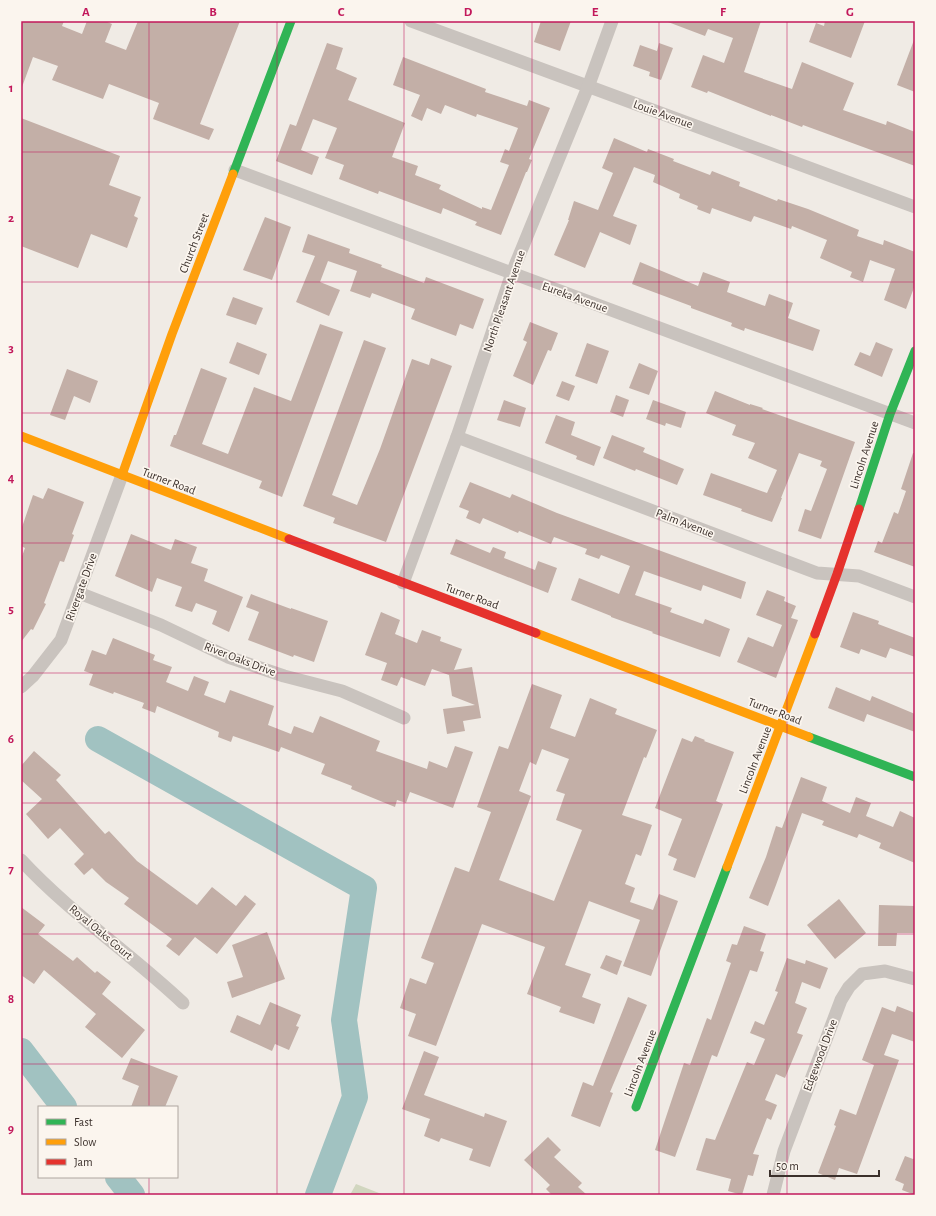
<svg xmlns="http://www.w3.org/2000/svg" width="936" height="1216" viewBox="0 0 936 1216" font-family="'Alegreya Sans',sans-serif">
<rect width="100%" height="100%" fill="#f0ebe5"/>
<polygon fill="#d1d6bf" points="356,1184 384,1195 350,1195"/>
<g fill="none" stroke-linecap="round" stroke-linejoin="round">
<g stroke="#a1c2c1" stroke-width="26">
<polyline points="98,739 364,888 344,1020 355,1097 318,1195"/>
<polyline points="21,1051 64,1107"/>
<polyline points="118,1177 132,1195"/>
</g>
</g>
<g fill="#c3afa7" fill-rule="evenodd">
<polygon points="21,21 64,21 62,26 82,34 87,21 105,21 112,24 105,42 126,50 138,21 240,21 200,124 214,129 209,140 153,119 159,103 109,84 103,99 52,80 58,66 33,57 22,87 21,87"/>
<polygon points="541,21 571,21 560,51 534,42"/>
<polygon points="668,21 761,21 744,72 792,89 802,62 854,83 843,110 886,125 887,121 915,132 915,166 803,125 802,127 771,115 771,116 708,91 707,93 691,87 703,55 724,63 733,38 708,29 705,36 668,22"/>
<polygon points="825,21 865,21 851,58 809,42 816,23 824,26"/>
<polygon points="914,40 915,40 915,92 897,85"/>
<polygon points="327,43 343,48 336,69 357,78 348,100 405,123 392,157 418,166 415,175 441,185 439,189 482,209 482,207 491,210 509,165 500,162 505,149 509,151 518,128 477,114 476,117 445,105 441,114 427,108 422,121 411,116 420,95 393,85 403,57 486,89 485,92 527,106 529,100 550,108 529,159 532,160 527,172 526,172 501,235 475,225 477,222 443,208 441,214 379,191 378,194 339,179 344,165 325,158 337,128 313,119 301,150 319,157 312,175 276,161 290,124 296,126"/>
<polygon points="659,43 673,48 661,80 649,76 650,72 633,66 640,45 657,51"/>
<polygon points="21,118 120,156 109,185 141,197 134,216 138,218 127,248 91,234 78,268 21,246"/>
<polygon points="614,138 647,152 648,149 674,159 673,161 710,175 712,171 740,182 739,186 777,201 778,199 808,209 859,230 857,236 883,245 884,240 915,252 915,285 906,309 884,300 895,269 870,260 863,282 850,277 852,272 820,258 827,240 792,226 791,229 754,216 751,222 712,208 710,214 697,209 698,206 679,198 680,194 653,182 655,175 634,167 613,216 637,225 630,245 600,232 585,268 554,255 569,220 568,220 574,201 598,210 613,173 602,168"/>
<polygon points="265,217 291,227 272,280 243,270"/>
<polygon points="308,234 350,249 349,253 382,265 381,267 424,283 426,277 484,299 473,329 460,324 456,336 411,319 415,309 372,293 370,298 350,291 357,271 328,261 320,282 340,290 329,316 296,302 315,256 302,252"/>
<polygon points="640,262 698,286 703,272 730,282 727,292 765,306 769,294 793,303 788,318 820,330 813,351 745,328 744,331 731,326 732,323 691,308 691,306 632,284"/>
<polygon points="233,297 263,308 256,325 226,315"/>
<polygon points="530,322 558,333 551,351 548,350 533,385 513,376 527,342 523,340"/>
<polygon points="320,324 343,332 282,497 259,488 262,481 170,446 174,435 176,435 201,368 227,378 202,444 228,454 254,387 291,401"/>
<polygon points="364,340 386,348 332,495 357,505 380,449 412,359 429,365 431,358 452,366 386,542 333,523 335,518 303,506"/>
<polygon points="237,342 267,354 259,375 229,363"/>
<polygon points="876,342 893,349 882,377 854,365 860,352 870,356"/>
<polygon points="587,343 609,351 597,384 575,376"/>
<polygon points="639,363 658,371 649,395 629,388"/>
<polygon points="67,369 98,381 90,403 74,396 65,420 50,415"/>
<polygon points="562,381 575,386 569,401 556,396"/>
<polygon points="715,391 750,405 750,404 763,408 762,409 855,442 821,539 798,531 805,509 811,511 827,469 820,466 822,461 799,453 781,498 782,498 772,522 741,511 742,509 703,495 711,473 767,493 777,470 748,458 755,443 732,435 736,425 706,413"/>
<polygon points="616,395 629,400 623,417 610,412"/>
<polygon points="504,400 526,408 520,427 497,420"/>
<polygon points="653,400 686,412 681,428 666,423 665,426 646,419"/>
<polygon points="556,415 575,422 571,435 601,447 594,466 576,459 577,456 545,443"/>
<polygon points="612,435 645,448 643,452 684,469 677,485 636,469 635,471 603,458"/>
<polygon points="913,453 915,453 915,567 874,552 878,541 882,543 894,512 898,514 906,491 901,489"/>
<polygon points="470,482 510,498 512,494 557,513 746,582 741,599 703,585 701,591 644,571 635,595 672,608 670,612 703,624 705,619 730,629 720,657 652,633 653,632 611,617 611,616 571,600 579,578 619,594 630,566 601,555 599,559 585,554 587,549 554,537 551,544 519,531 518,533 483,518 480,524 466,518 469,511 459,507"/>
<polygon points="48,488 84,502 72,534 74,535 64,562 60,561 44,603 46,604 33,630 31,629 21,642 21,559 25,548 21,546 21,530 33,495 43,499"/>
<polygon points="131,534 171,550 175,539 197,547 191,563 208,569 204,581 243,597 229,632 212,624 217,611 196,603 192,612 175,606 182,587 157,578 152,592 115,576"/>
<polygon points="456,539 490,553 493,547 506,552 504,558 535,570 538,561 557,568 548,593 450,554"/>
<polygon points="767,590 785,597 784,601 796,606 791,618 798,620 776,678 737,662 748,637 773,647 782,625 756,615"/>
<polygon points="251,594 291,609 291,608 328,621 314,662 294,655 293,657 248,640 259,612 246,607"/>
<polygon points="381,612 400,620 395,634 417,643 422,630 441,637 440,641 462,649 454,670 472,667 481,718 463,721 465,731 447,734 443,709 475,705 452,696 449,675 432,669 425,686 401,677 397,686 381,680 387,663 365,655"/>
<polygon points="853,612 879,621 878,624 915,638 915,657 890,648 886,658 861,649 859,654 840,647"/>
<polygon points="113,638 155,655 153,660 172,667 166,682 188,691 194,676 209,682 204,695 225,703 230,690 274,706 268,725 291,734 294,726 313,733 320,716 380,741 376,751 427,769 429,761 447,768 455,746 473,752 453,808 410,792 406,803 397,800 395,807 351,789 352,786 321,774 325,764 281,747 279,752 233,736 231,742 218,737 219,732 157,706 155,713 142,708 144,703 114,692 113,694 89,685 93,674 84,671 92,650 106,655"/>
<path d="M 532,684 L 562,695 L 550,728 L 575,737 L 590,698 L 617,709 L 615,714 L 657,730 L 646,758 L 644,757 L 622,815 L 652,825 L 641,856 L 636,854 L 625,884 L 635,888 L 630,902 L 653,910 L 659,894 L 678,901 L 651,976 L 623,966 L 640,920 L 589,901 L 565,965 L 591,974 L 582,997 L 601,1004 L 594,1024 L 559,1012 L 561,1007 L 527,994 L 545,947 L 482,924 L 436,1046 L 408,1036 L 416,1014 L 400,1008 L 410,978 L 426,984 L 434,963 L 421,958 L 455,867 L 469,872 L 491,812 L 477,807 L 499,746 L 508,749 ZM 542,749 L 569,759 L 556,791 L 565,794 L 556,820 L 582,830 L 554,901 L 499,880 L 531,796 L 519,791 L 530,762 L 536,765 Z"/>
<polygon points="836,687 870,701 872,696 915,714 915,732 867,714 864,722 828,708"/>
<polygon points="695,736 705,740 704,741 734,752 716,801 723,804 695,878 673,870 677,859 668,855 682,819 655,808 682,738 692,742"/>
<polygon points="34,751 61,775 56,780 105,834 109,831 137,861 197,905 212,887 236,906 245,895 256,904 217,954 195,937 179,956 166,946 172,939 124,904 129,898 106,882 92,868 84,875 74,864 84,854 60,828 48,839 26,814 42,799 21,780 21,766"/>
<polygon points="801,777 827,787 822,801 850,813 856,797 871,803 866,816 893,827 900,811 915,818 915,863 879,848 881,843 859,834 857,838 822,825 824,821 802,813 776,885 768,906 749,898 766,857 776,826 782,828"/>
<polygon points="839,899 866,933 835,959 807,925"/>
<polygon points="879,905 915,906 915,933 897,933 896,946 878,946"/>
<polygon points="21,907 45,925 38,934 73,961 77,957 95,973 97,971 111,982 102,994 145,1030 122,1058 85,1027 96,1014 44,970 34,984 21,975"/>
<polygon points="744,926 766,934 760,951 764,952 757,972 750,970 717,1057 712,1055 675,1157 655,1150 684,1063 690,1065 707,1018 711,1020 731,963 726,961 732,944 737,945"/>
<polygon points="267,932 285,979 232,998 227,982 243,977 232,945"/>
<polygon points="606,955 622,961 617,975 600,968"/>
<polygon points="787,958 805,964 806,960 828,968 820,989 802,982 795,1003 807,1008 797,1033 803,1035 785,1078 776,1074 765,1100 777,1105 771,1120 767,1118 753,1154 759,1155 753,1176 748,1175 742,1195 728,1191 731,1179 696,1170 706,1138 715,1140 747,1062 754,1065 765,1039 750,1033 755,1021 764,1025 778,992 775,991"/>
<polygon points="628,997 647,1005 610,1092 613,1093 600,1127 571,1116 583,1082 593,1086"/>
<polygon points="270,1002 301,1015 296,1026 299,1027 289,1050 275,1044 272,1051 230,1032 237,1015 260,1025"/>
<polygon points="897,1006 915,1013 915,1042 892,1034 884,1055 899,1060 857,1174 839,1168 835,1180 818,1173 836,1126 834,1125 840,1109 856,1115 874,1065 862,1060 882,1007 895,1012"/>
<polygon points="424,1051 439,1057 424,1095 484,1117 485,1113 507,1121 490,1167 469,1160 473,1149 441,1138 439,1142 424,1136 430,1119 402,1109"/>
<polygon points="131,1058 178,1076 165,1107 131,1107 139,1086 122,1079"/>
<polygon points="548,1137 561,1150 554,1157 582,1183 578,1187 587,1195 552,1195 546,1189 550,1185 524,1160"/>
<polygon points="905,1156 913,1159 915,1158 915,1195 902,1190 904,1184 895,1180"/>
</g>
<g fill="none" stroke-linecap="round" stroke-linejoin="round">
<g stroke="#c9c3be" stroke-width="13">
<polyline points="411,21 915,207"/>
<polyline points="235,170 915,423"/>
<polyline points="457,437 817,573 859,576 915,597"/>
<polyline points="403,583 457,437 512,273 588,87 612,21"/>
<polyline points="79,593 161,625 228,657 284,676 342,691 404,718"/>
<polyline points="21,687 33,676 61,640 122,475"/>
<path d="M 21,860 C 70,913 130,953 183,1003"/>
<polyline points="773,1195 784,1151 841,1000 849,987 862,974 885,971 915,979"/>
</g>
<g stroke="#30b455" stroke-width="9">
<polyline points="233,174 291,21"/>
<polyline points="859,509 890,414 915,351"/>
<polyline points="809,737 915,777"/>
<polyline points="636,1107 727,867"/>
</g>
<g stroke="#ff9f0a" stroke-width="9">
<polyline points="21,436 289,539"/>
<polyline points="122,475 172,334 233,174"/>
<polyline points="536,633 809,737"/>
<polyline points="727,867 815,634"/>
</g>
<g stroke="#e5322d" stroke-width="9">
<polyline points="289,539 536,633"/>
<polyline points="815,634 837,574 859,509"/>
</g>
</g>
<path fill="none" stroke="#c2185b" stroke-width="1" stroke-opacity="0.55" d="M 149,21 L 149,1107M 277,21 L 277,1195M 404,21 L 404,1195M 532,21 L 532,1195M 659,21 L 659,1195M 787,21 L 787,1195M 21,152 L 915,152M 21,282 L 915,282M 21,413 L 915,413M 21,543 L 915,543M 21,673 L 915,673M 21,803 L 915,803M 21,934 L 915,934M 21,1064 L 915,1064M 149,1177 L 149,1195"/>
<g text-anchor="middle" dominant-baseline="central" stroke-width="3.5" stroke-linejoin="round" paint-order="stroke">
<g font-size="12" fill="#3b302b" stroke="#fbf5ee">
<text transform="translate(663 114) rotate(20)">Louie Avenue</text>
<text transform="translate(194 243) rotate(-69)">Church Street</text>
<text transform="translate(575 297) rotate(20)">Eureka Avenue</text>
<text transform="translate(504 301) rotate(-71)">North Pleasant Avenue</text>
<text transform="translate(864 455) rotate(-72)">Lincoln Avenue</text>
<text transform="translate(169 481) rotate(21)">Turner Road</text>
<text transform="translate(685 523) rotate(21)">Palm Avenue</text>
<text transform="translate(81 587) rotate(-70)">Rivergate Drive</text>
<text transform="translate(472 596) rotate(20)">Turner Road</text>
<text transform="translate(240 659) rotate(21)">River Oaks Drive</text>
<text transform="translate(775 711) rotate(21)">Turner Road</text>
<text transform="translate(755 760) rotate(-69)">Lincoln Avenue</text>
<text transform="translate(101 932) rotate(40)">Royal Oaks Court</text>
<text transform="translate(820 1055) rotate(-69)">Edgewood Drive</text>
<text transform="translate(640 1063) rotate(-69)">Lincoln Avenue</text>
</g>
</g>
<rect width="936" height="1216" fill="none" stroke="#fbf5ee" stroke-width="44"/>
<rect x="38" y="1106" width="140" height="72" fill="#fbf5ee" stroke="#aea6a0"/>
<rect x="46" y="1119" width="20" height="6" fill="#30b455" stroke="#aea6a0"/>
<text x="74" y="1126" font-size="12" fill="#3b302b">Fast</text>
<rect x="46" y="1139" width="20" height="6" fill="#ff9f0a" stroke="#aea6a0"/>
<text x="74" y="1146" font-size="12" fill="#3b302b">Slow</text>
<rect x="46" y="1159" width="20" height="6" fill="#e5322d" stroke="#aea6a0"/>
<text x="74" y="1166" font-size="12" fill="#3b302b">Jam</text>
<path d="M770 1170v6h109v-6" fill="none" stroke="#3b302b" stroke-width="2"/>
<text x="776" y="1170" font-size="12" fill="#3b302b" stroke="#fbf5ee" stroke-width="3" paint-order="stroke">50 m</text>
<rect x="22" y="22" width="892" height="1172" fill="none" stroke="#c2185b" stroke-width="1.5"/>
<g font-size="13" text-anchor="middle" font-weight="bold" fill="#c2185b">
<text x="86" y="16">A</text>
<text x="213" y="16">B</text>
<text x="341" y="16">C</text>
<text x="468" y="16">D</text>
<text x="595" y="16">E</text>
<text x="723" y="16">F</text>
<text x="850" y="16">G</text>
<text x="11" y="92">1</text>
<text x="11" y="222">2</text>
<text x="11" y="352">3</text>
<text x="11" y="482">4</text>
<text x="11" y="613">5</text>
<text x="11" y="743">6</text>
<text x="11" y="873">7</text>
<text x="11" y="1003">8</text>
<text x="11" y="1133">9</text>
</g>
</svg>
